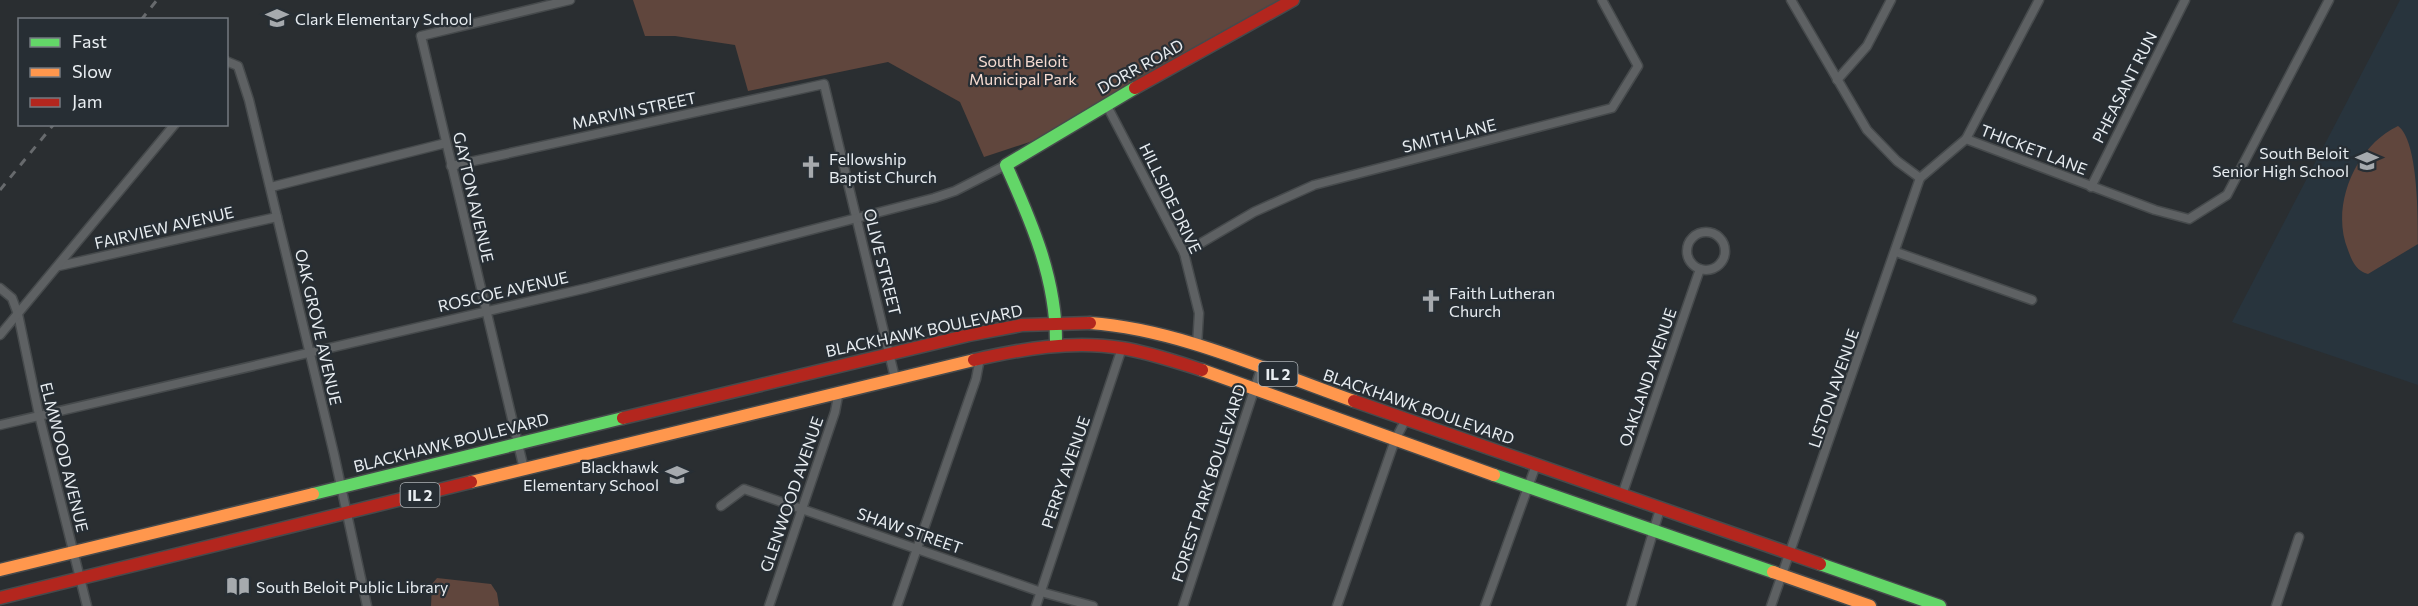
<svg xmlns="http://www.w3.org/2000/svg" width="2418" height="606" viewBox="0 0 2418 606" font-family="Commissioner,sans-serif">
<rect width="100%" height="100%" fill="#2a2e31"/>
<polygon fill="#28343d" points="2400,0 2418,0 2418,385 2232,322"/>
<g fill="#60463d">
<polygon points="633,0 1282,0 1039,139 984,157 960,102 888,62 748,91 735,45 675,36 645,36"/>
<path d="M 2398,126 C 2418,140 2418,216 2418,244 L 2368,274 C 2356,271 2352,261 2348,250 C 2330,207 2355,146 2398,126 Z"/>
<polygon points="437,578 491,584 497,593 499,606 431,606 432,584"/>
</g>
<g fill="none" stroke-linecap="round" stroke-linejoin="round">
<g stroke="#464a4c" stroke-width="11">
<g id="street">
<polyline points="1791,0 1867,130 1897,161 1920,178 1966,139 2155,210 2189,219 2227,195 2329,0"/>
<polyline points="226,61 238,66 249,100 334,454 367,606"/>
<polyline points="1837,80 1867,46 1891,0"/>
<polyline points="1106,104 1184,253 1199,313 1197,346"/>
<polyline points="1966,139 2039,0"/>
<polyline points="451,166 824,84 895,378"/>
<polyline points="271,187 446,143"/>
<polyline points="2091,187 2185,0"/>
<circle cx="1706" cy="251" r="19"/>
<polyline points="1896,252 2032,300"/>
<polyline points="1184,253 1254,212 1314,185 1612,108 1638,66 1602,0"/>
<polyline points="59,266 277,217"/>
<polyline points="0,288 12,298 18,314 39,415 87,606"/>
<polyline points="0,335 175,124"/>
<polyline points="0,425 587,288 934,198 955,191 1006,165"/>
<polyline points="524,469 421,36 570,0"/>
<polyline points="1622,495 1700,269"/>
<polyline points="721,506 744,489 1041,592 1093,606"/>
<polyline points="769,606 835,412 839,391"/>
<polyline points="897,606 976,379 980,358"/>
<polyline points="1036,606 1122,348"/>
<polyline points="1183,606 1261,369"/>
<polyline points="1337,606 1395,440 1406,419"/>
<polyline points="1485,606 1536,465"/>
<polyline points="1631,606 1660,509"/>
<polyline points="1771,606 1920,178"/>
<polyline points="2276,606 2299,537"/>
</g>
</g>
<g stroke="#464a4c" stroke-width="15">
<g id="fast">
<path d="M 1056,345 C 1057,280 1032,223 1006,165 L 1135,88"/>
<polyline points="1494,475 1773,572"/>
<polyline points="313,494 623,418"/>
<polyline points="1820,564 1940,606"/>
</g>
</g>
<g stroke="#464a4c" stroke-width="15">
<g id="slow">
<path d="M 1090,323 C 1178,329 1271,372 1354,401"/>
<polyline points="1202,370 1494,475"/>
<polyline points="471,482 974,360"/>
<polyline points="0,570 313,494"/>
<polyline points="1773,572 1870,606"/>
</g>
</g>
<g stroke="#464a4c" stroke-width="15">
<g id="jam">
<polyline points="1135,88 1293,0"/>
<path d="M 974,360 C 1021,349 1073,340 1121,348 C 1148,352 1177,362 1202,370"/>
<polyline points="1354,401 1820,564"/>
<polyline points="623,418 969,335 1022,325 1090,323"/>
<polyline points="0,598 471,482"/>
</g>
</g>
<use href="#street" stroke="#5e6163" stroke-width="8"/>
<use href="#fast" stroke="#63d668" stroke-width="12"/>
<use href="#slow" stroke="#ff974d" stroke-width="12"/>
<use href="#jam" stroke="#b3261e" stroke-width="12"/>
<g stroke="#676a6d" stroke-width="3" stroke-dasharray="8 8" stroke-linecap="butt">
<polyline points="141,20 157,0"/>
<polyline points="0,190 54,124"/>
</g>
</g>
<defs>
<g id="school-bare" transform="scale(1.8)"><path d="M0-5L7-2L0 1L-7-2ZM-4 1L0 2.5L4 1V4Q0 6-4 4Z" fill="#a6aaae" stroke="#272e34" stroke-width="2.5" paint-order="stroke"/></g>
<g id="church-bare" transform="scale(1.8)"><path d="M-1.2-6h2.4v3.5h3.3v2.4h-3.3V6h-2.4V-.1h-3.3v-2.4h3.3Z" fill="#a6aaae" stroke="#272e34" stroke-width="2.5" paint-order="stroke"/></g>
<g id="library-bare" transform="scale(1.8)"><path d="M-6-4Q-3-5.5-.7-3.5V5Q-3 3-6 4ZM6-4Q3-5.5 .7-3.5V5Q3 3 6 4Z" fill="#a6aaae" stroke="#272e34" stroke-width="2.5" paint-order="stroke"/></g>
</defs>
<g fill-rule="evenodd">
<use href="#school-bare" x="277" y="18"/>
<use href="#school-bare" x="2367" y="161"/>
<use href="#church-bare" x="811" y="167"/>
<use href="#church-bare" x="1431" y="301"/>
<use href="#school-bare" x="677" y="475"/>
<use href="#library-bare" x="238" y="586"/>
</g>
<g text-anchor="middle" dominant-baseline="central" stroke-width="4.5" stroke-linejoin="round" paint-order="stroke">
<g fill="#272e34" stroke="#aeb4b8" stroke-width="1.5">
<rect x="1258.5" y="362" width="39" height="24" rx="4.5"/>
<rect x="400.5" y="483" width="39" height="24" rx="4.5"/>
</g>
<g font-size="15" font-weight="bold" fill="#e8edf1">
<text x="1278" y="374">IL 2</text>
<text x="420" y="495">IL 2</text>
</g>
<g font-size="16" fill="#e8edf1" stroke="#272e34" text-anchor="start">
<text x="295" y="18">Clark Elementary School</text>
<text x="2349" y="152" text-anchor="end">South Beloit<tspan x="2349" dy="18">Senior High School</tspan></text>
<text x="829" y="158">Fellowship<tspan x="829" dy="18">Baptist Church</tspan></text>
<text x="1449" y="292">Faith Lutheran<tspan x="1449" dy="18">Church</tspan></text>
<text x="659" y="466" text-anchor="end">Blackhawk<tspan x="659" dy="18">Elementary School</tspan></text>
<text x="256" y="586">South Beloit Public Library</text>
</g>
<g font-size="16" fill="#f6dbd1" stroke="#272e34">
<text x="1023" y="60">South Beloit<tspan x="1023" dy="18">Municipal Park</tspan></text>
</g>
<g font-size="16" fill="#e8edf1" stroke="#272e34">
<text transform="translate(1140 66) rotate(-29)">DORR ROAD</text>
<text transform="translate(2124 87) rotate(-63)">PHEASANT RUN</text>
<text transform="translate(634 110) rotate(-12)">MARVIN STREET</text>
<text transform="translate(1449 135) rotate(-14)">SMITH LANE</text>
<text transform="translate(2034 149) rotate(21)">THICKET LANE</text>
<text transform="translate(474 197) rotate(77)">GAYTON AVENUE</text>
<text transform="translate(1171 198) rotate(64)">HILLSIDE DRIVE</text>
<text transform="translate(164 227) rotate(-13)">FAIRVIEW AVENUE</text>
<text transform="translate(883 262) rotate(76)">OLIVE STREET</text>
<text transform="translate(503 291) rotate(-13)">ROSCOE AVENUE</text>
<text transform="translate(319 327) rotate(77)">OAK GROVE AVENUE</text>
<text transform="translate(924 330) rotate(-12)">BLACKHAWK BOULEVARD</text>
<text transform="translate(1647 377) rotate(-71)">OAKLAND AVENUE</text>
<text transform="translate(1833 388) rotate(-71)">LISTON AVENUE</text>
<text transform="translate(1419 406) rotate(19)">BLACKHAWK BOULEVARD</text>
<text transform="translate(451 442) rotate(-14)">BLACKHAWK BOULEVARD</text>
<text transform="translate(65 457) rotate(76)">ELMWOOD AVENUE</text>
<text transform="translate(1065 472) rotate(-71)">PERRY AVENUE</text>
<text transform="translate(1208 483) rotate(-72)">FOREST PARK BOULEVARD</text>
<text transform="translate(791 494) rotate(-71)">GLENWOOD AVENUE</text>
<text transform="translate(910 530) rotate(19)">SHAW STREET</text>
</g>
</g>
<rect x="18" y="18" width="210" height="108" fill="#272e34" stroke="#747a80" stroke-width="1.5"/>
<rect x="30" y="38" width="30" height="9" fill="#63d668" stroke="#747a80" stroke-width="1.5"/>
<text x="72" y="48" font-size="18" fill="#e8edf1">Fast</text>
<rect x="30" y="68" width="30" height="9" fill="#ff974d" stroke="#747a80" stroke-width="1.5"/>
<text x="72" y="78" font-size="18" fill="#e8edf1">Slow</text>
<rect x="30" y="98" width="30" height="9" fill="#b3261e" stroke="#747a80" stroke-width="1.5"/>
<text x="72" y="108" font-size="18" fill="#e8edf1">Jam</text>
</svg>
